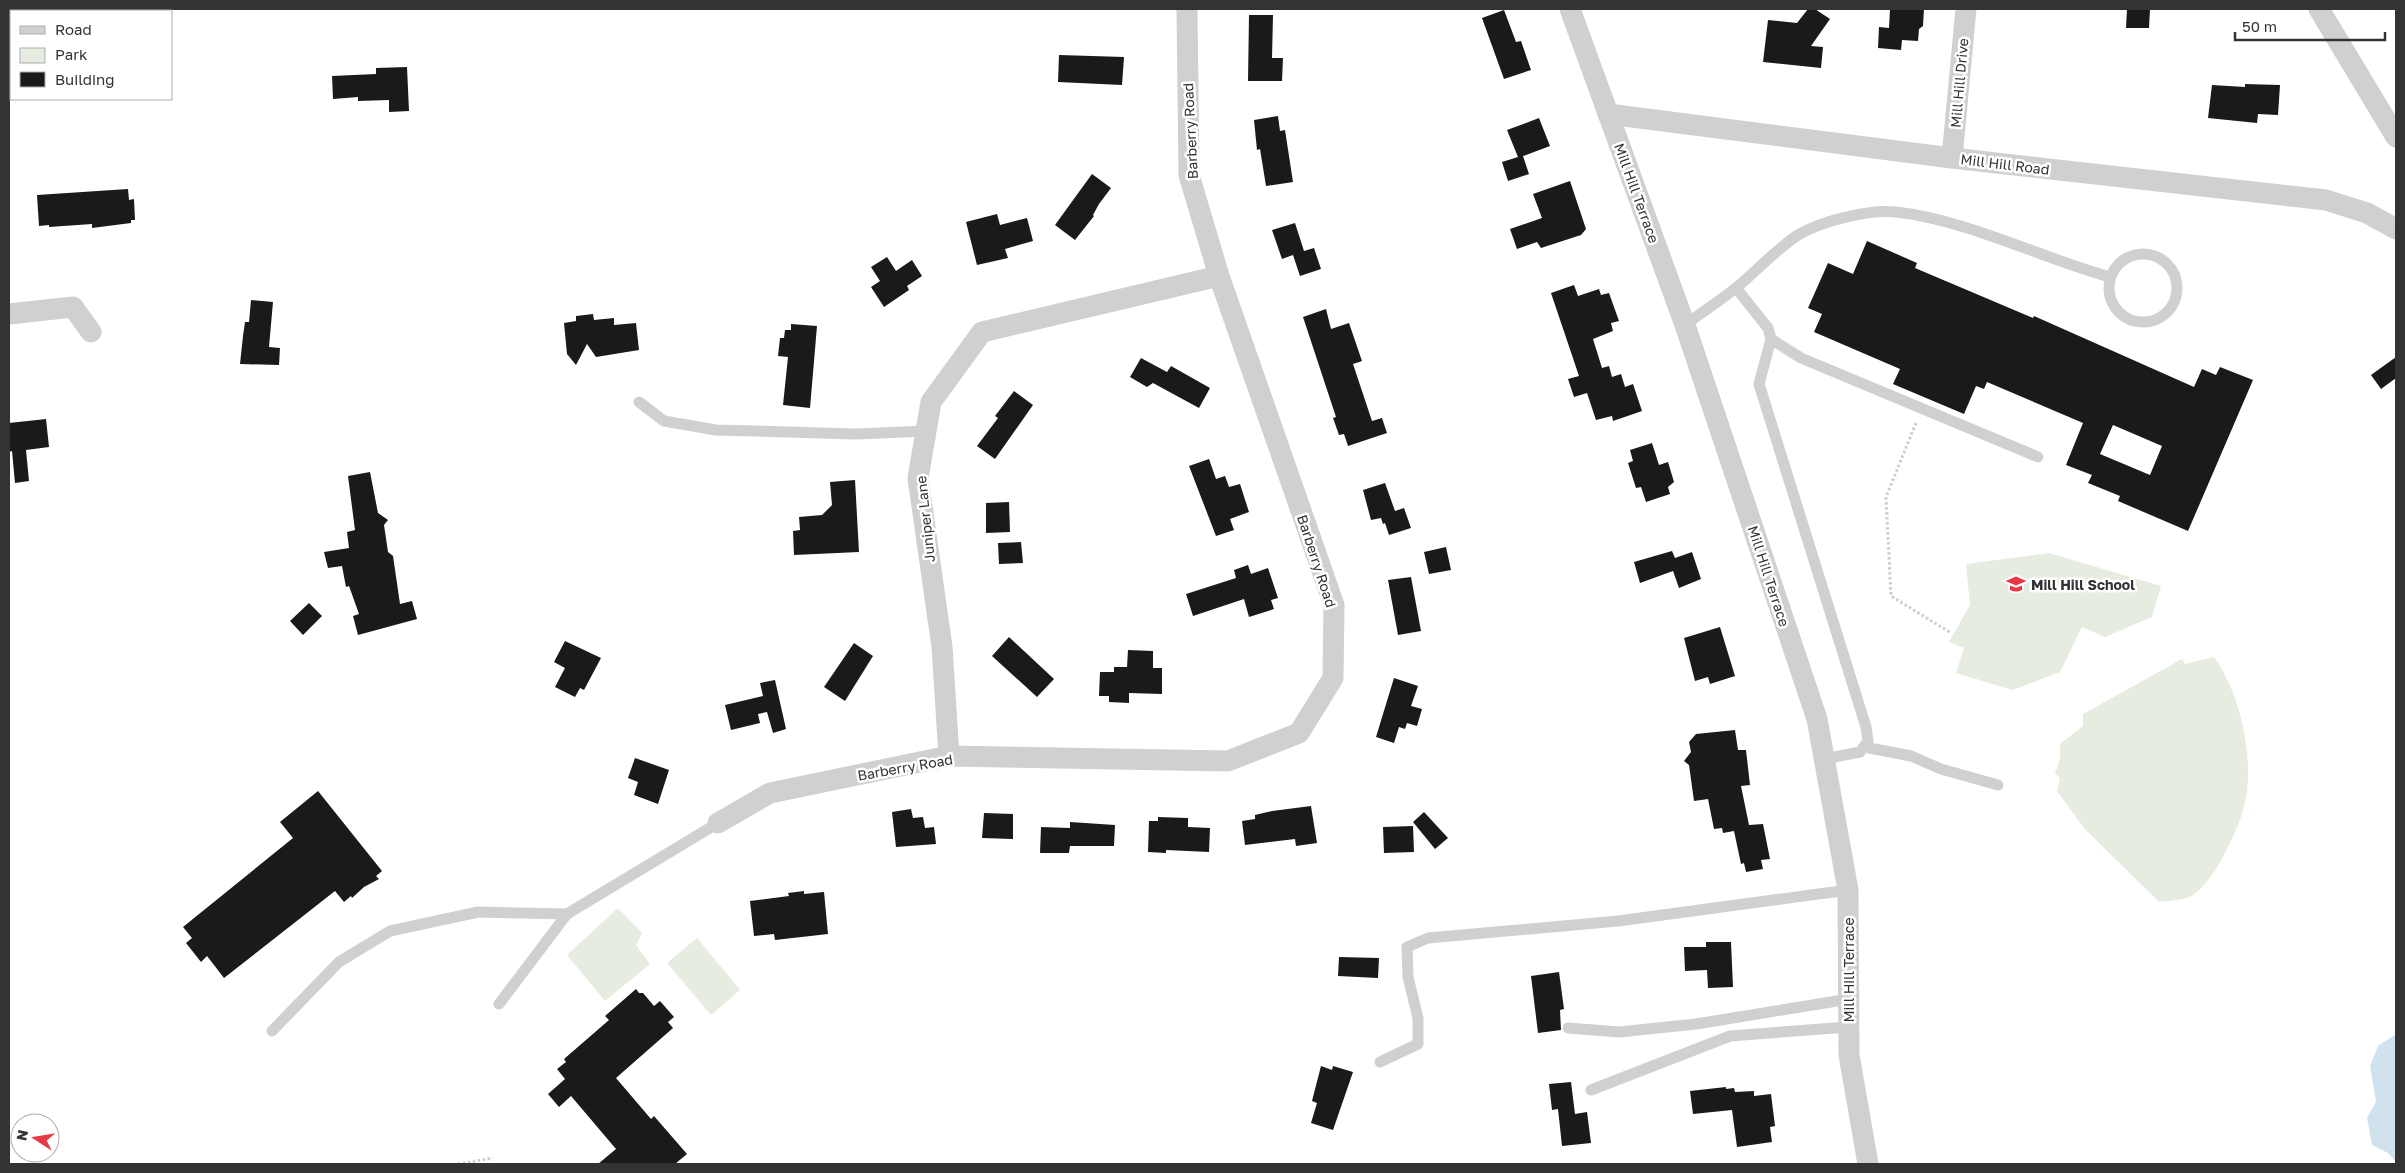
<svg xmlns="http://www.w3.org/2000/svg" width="2405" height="1173" viewBox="0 0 2405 1173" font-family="'Golos Text',sans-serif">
<rect width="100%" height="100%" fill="#fff"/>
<g fill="#e6ecdf">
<polygon points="2049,553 2161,586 2152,617 2105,637 2082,627 2060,672 2013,690 1956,673 1964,648 1949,642 1970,605 1966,564"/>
<path d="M 2214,657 C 2239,692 2252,748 2247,792 C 2244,813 2235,834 2225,853 C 2217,868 2207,885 2193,895 C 2185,900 2169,901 2159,902 L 2084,828 L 2057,791 L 2060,778 L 2055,773 L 2060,759 L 2060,744 L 2083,726 L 2083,714 L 2182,659 L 2185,664 Z"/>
<polygon points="618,908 642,933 636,945 650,964 605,1001 567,955"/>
<polygon points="697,938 740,990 711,1015 667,963"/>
</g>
<polygon fill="#cfe2ee" points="2396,1034 2396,1162 2388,1153 2372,1145 2367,1118 2376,1102 2370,1066 2378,1046"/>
<g fill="#1a1a1a" fill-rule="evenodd">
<polygon points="1808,9 1815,9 1830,19 1811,46 1823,47 1821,68 1763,62 1768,20 1797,23"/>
<polygon points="1890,9 1924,9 1923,26 1919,29 1918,41 1902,40 1901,50 1878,48 1879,27 1889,28"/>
<polygon points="2127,9 2150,9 2149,28 2126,28"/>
<polygon points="1504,10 1516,42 1521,41 1531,70 1504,79 1482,18"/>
<polygon points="1249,15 1273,15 1272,58 1283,58 1282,81 1248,81"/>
<polygon points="1059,55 1124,57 1122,85 1058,82"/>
<polygon points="407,67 409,111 389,112 389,100 358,101 358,97 333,99 332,76 376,74 376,68"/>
<polygon points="2245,84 2280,85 2278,115 2258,114 2257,123 2208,118 2212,85 2245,87"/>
<polygon points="1278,116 1280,131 1285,130 1293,182 1266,186 1260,149 1257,150 1254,120"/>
<polygon points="1539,118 1550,146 1523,156 1529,174 1508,181 1502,162 1518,157 1507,130"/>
<polygon points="1092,174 1111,188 1099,204 1093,215 1094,216 1075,240 1055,225"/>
<polygon points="1570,181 1586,229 1581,235 1541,248 1537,242 1517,249 1510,229 1542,218 1533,194"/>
<polygon points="128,189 129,200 134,199 135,220 131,220 131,223 92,228 92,224 49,227 49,225 39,226 37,195"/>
<polygon points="997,214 1000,225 1027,218 1033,241 1005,249 1008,258 977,265 966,222"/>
<polygon points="1295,223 1304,251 1314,248 1321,269 1300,276 1293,255 1282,259 1272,230"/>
<path d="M 1867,241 L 1917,263 L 1915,268 L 2033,318 L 2034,316 L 2194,387 L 2202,369 L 2216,375 L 2220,367 L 2253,380 L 2188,531 L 2118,501 L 2120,496 L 2088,483 L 2092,475 L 2066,465 L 2083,423 L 1987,382 L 1984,389 L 1976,386 L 1964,414 L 1893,384 L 1900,369 L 1814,332 L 1822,314 L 1808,308 L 1828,263 L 1853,274 ZM 2113,425 L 2162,446 L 2150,475 L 2100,454 Z"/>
<polygon points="887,257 896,271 912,260 922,276 907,286 909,290 884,307 871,287 880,281 871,267"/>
<polygon points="1574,285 1578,296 1599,289 1601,295 1609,293 1619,321 1611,323 1613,331 1593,339 1602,368 1609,366 1612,377 1621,374 1625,387 1633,384 1642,411 1613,421 1612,416 1596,420 1587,393 1574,397 1568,379 1579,376 1551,293"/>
<polygon points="251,300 273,302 269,347 280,348 279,365 240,364 243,336 245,322 249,322"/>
<polygon points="1326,309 1331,329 1349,323 1362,361 1353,364 1372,421 1382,418 1387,433 1348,446 1344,434 1339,435 1333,418 1336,417 1303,317"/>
<polygon points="593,314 594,320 614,318 614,325 636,323 639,350 596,357 587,344 576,365 567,354 564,323 576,321 576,316"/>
<polygon points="791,324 817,326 810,408 783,405 788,357 778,356 780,338 784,338 785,330 791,330"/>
<polygon points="2396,357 2396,378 2381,389 2371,375"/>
<polygon points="1141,358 1167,372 1171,366 1210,388 1199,408 1153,383 1147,387 1130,377"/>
<polygon points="1014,391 1033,405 995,459 977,446 998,418 995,416"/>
<polygon points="46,419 49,447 26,450 29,481 15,483 12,451 9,452 9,423"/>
<polygon points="1652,443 1659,465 1668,462 1674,482 1668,487 1670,494 1646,502 1641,487 1636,488 1628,463 1633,461 1630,450"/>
<polygon points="1209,459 1216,479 1225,476 1229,487 1240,484 1249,512 1230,519 1234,530 1216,536 1189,466"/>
<polygon points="370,472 378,513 388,520 384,525 388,552 393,556 400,604 412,601 417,619 358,635 353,616 359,614 349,586 346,587 342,566 328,568 324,552 349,548 347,532 355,530 348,476"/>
<polygon points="855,480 859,552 794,555 793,531 800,530 799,517 822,515 832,505 830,482"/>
<polygon points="1385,483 1395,511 1404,508 1411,528 1389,535 1385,523 1383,524 1381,518 1371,520 1363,490"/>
<polygon points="1009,502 1010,532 986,533 986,503"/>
<polygon points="1021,542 1023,563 999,564 998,543"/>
<polygon points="1446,547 1451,570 1429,574 1424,552"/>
<polygon points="1672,551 1675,558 1692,552 1701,579 1679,588 1673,571 1640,583 1634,562"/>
<polygon points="1248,565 1251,574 1268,568 1278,598 1271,600 1274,609 1249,617 1244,599 1193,616 1186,594 1236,578 1234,570"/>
<polygon points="1411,577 1421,631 1398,635 1388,580"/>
<polygon points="309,603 322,616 303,635 290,621"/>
<polygon points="1720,627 1735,676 1710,684 1708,677 1695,681 1684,638"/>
<polygon points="1009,637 1054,679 1037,697 992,656"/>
<polygon points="565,641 601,658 584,690 580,688 575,697 555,687 565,668 554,662"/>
<polygon points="854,643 873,656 845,701 824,687"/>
<polygon points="1128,650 1153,651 1153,668 1162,668 1162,694 1129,693 1129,703 1109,702 1109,696 1099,696 1100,672 1114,672 1114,667 1127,667"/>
<polygon points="1394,678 1418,686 1411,706 1422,709 1417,726 1407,723 1405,729 1399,727 1394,743 1376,737"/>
<polygon points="775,680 786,729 773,733 767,712 758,714 760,723 731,730 725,705 763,696 760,683"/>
<polygon points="1735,730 1738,750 1746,750 1750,785 1741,786 1749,825 1763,824 1770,859 1761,860 1763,869 1746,872 1744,863 1741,864 1734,831 1723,833 1722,828 1714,829 1708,799 1694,801 1689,765 1684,761 1691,752 1689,742 1696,734"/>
<polygon points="635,758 669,770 658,804 634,795 638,782 628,778"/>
<polygon points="318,791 382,871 376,876 379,879 364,887 352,898 351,896 344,902 335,891 224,978 207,956 201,962 186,943 192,938 183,927 293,838 280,822"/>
<polygon points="1311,806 1317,843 1296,846 1295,839 1245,845 1242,821 1255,819 1255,815 1272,811"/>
<polygon points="911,809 913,818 923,817 925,828 934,827 936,844 896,847 892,812"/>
<polygon points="1424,812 1448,838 1435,849 1413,822"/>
<polygon points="984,813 1013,814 1013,839 982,838"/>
<polygon points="1158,817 1188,818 1188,827 1210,828 1209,852 1166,850 1166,853 1148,852 1149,821 1158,821"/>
<polygon points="1070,822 1115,825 1114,846 1070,846 1069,853 1040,853 1041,827 1070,828"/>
<polygon points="1413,826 1414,852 1384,853 1383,827"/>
<polygon points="804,891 804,894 824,892 828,934 775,940 774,934 754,936 750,901 789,896 788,893"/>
<polygon points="1706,942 1731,942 1733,987 1708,988 1707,970 1685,971 1684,947 1706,947"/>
<polygon points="1339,957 1379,958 1378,978 1338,976"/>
<polygon points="1559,972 1564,1009 1560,1010 1561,1030 1538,1033 1531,976"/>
<polygon points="636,989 639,993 643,993 654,1006 660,1001 674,1017 668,1022 673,1028 616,1078 651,1119 654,1116 687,1154 675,1164 598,1164 616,1149 571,1096 559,1107 548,1094 565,1079 557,1069 566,1062 564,1059 609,1020 605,1016"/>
<polygon points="1321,1066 1332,1070 1333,1066 1353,1072 1333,1130 1311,1123 1317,1103 1312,1101"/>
<polygon points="1571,1082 1575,1114 1587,1112 1591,1143 1562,1146 1558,1109 1552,1110 1549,1084"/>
<polygon points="1726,1087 1726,1089 1734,1088 1735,1092 1754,1091 1754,1096 1771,1094 1775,1126 1770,1127 1772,1142 1737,1147 1732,1110 1693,1114 1690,1091"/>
</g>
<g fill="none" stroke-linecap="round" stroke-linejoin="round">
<g stroke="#cdcdcd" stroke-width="3" stroke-dasharray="2.5 2.5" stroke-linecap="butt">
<polyline points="1916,423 1886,497 1891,596 1951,633"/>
<polyline points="458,1164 493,1158"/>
</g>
<g stroke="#d0d0d0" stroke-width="11">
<circle cx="2143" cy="288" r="34"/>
<polyline points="1736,288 1768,328 1771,339 1759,384 1866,727 1868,741 1860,752 1824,759"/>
<path d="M 1685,325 C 1702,312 1721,300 1737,287 C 1757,271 1776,249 1798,235 C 1821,221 1870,209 1896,212 C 1968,220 2041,258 2110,277"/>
<polyline points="1771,339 1801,358 2038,457"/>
<polyline points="639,402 664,421 716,430 856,434 926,431"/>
<polyline points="1864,747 1911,756 1941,769 1998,785"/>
<polyline points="499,1004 567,914 718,823"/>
<polyline points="1568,1028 1619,1032 1696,1024 1849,999"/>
<polyline points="272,1031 339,962 390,931 478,912 567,914"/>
<polyline points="1380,1062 1418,1044 1418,1018 1408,977 1407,947 1428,938 1618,921 1848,890"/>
<polyline points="1591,1090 1730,1036 1848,1027"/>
</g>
<g stroke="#d0d0d0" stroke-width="21">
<polyline points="1570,9 1685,325 1817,719 1848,890 1849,1055 1868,1164"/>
<polyline points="2319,9 2396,137"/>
<polyline points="1608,114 1952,158 2326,200 2367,213 2396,229"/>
<polyline points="1952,158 1966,9"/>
<polyline points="9,314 73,307 91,332"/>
<polyline points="949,756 942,647 918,478 931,402 982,332 1219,276"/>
<polyline points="718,823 770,793 949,756 1228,761 1299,733 1333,678 1334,605 1219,276 1189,175 1187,9"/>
</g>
</g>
<defs>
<g id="school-bare" transform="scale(1.5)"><path d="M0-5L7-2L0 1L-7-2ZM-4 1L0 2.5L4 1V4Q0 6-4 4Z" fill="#e63946" stroke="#fff" stroke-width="2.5" paint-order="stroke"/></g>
</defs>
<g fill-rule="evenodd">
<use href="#school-bare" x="2016" y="584"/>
</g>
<g text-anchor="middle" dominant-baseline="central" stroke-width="5" stroke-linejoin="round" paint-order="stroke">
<g font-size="14" fill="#333" stroke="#fff">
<text transform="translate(1959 83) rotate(-85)">Mill Hill Drive</text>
<text transform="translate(1190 131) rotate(-93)">Barberry Road</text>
<text transform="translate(2005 164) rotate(7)">Mill Hill Road</text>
<text transform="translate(1637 193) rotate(70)">Mill Hill Terrace</text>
<text transform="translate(925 519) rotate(-96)">Juniper Lane</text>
<text transform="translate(1317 561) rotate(72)">Barberry Road</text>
<text transform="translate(1769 576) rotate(72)">Mill Hill Terrace</text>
<text transform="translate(905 767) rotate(-10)">Barberry Road</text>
<text transform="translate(1848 970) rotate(-90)">Mill Hill Terrace</text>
</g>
<g font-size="14" font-weight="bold" fill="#333" stroke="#fff" text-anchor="start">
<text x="2031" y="584">Mill Hill School</text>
</g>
</g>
<rect width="2405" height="1173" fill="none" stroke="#333333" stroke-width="20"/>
<rect x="10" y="10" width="162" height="90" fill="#ffffff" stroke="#adadad"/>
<rect x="20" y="26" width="25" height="8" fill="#d0d0d0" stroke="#adadad"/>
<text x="55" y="35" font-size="15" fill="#333333">Road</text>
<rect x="20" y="48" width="25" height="15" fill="#e6ecdf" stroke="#adadad"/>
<text x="55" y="60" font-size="15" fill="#333333">Park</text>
<rect x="20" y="72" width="25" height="15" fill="#1a1a1a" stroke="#adadad"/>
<text x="55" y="85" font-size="15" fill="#333333">Building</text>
<g transform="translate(35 1138) rotate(282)"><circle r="24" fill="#ffffff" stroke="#adadad"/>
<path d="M0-4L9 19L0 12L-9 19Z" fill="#e63946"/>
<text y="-8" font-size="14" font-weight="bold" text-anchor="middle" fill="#333333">N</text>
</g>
<path d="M2235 32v8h150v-8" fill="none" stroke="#333333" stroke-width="2.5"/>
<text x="2242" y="32" font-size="15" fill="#333333" stroke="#ffffff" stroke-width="4" paint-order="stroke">50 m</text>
</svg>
